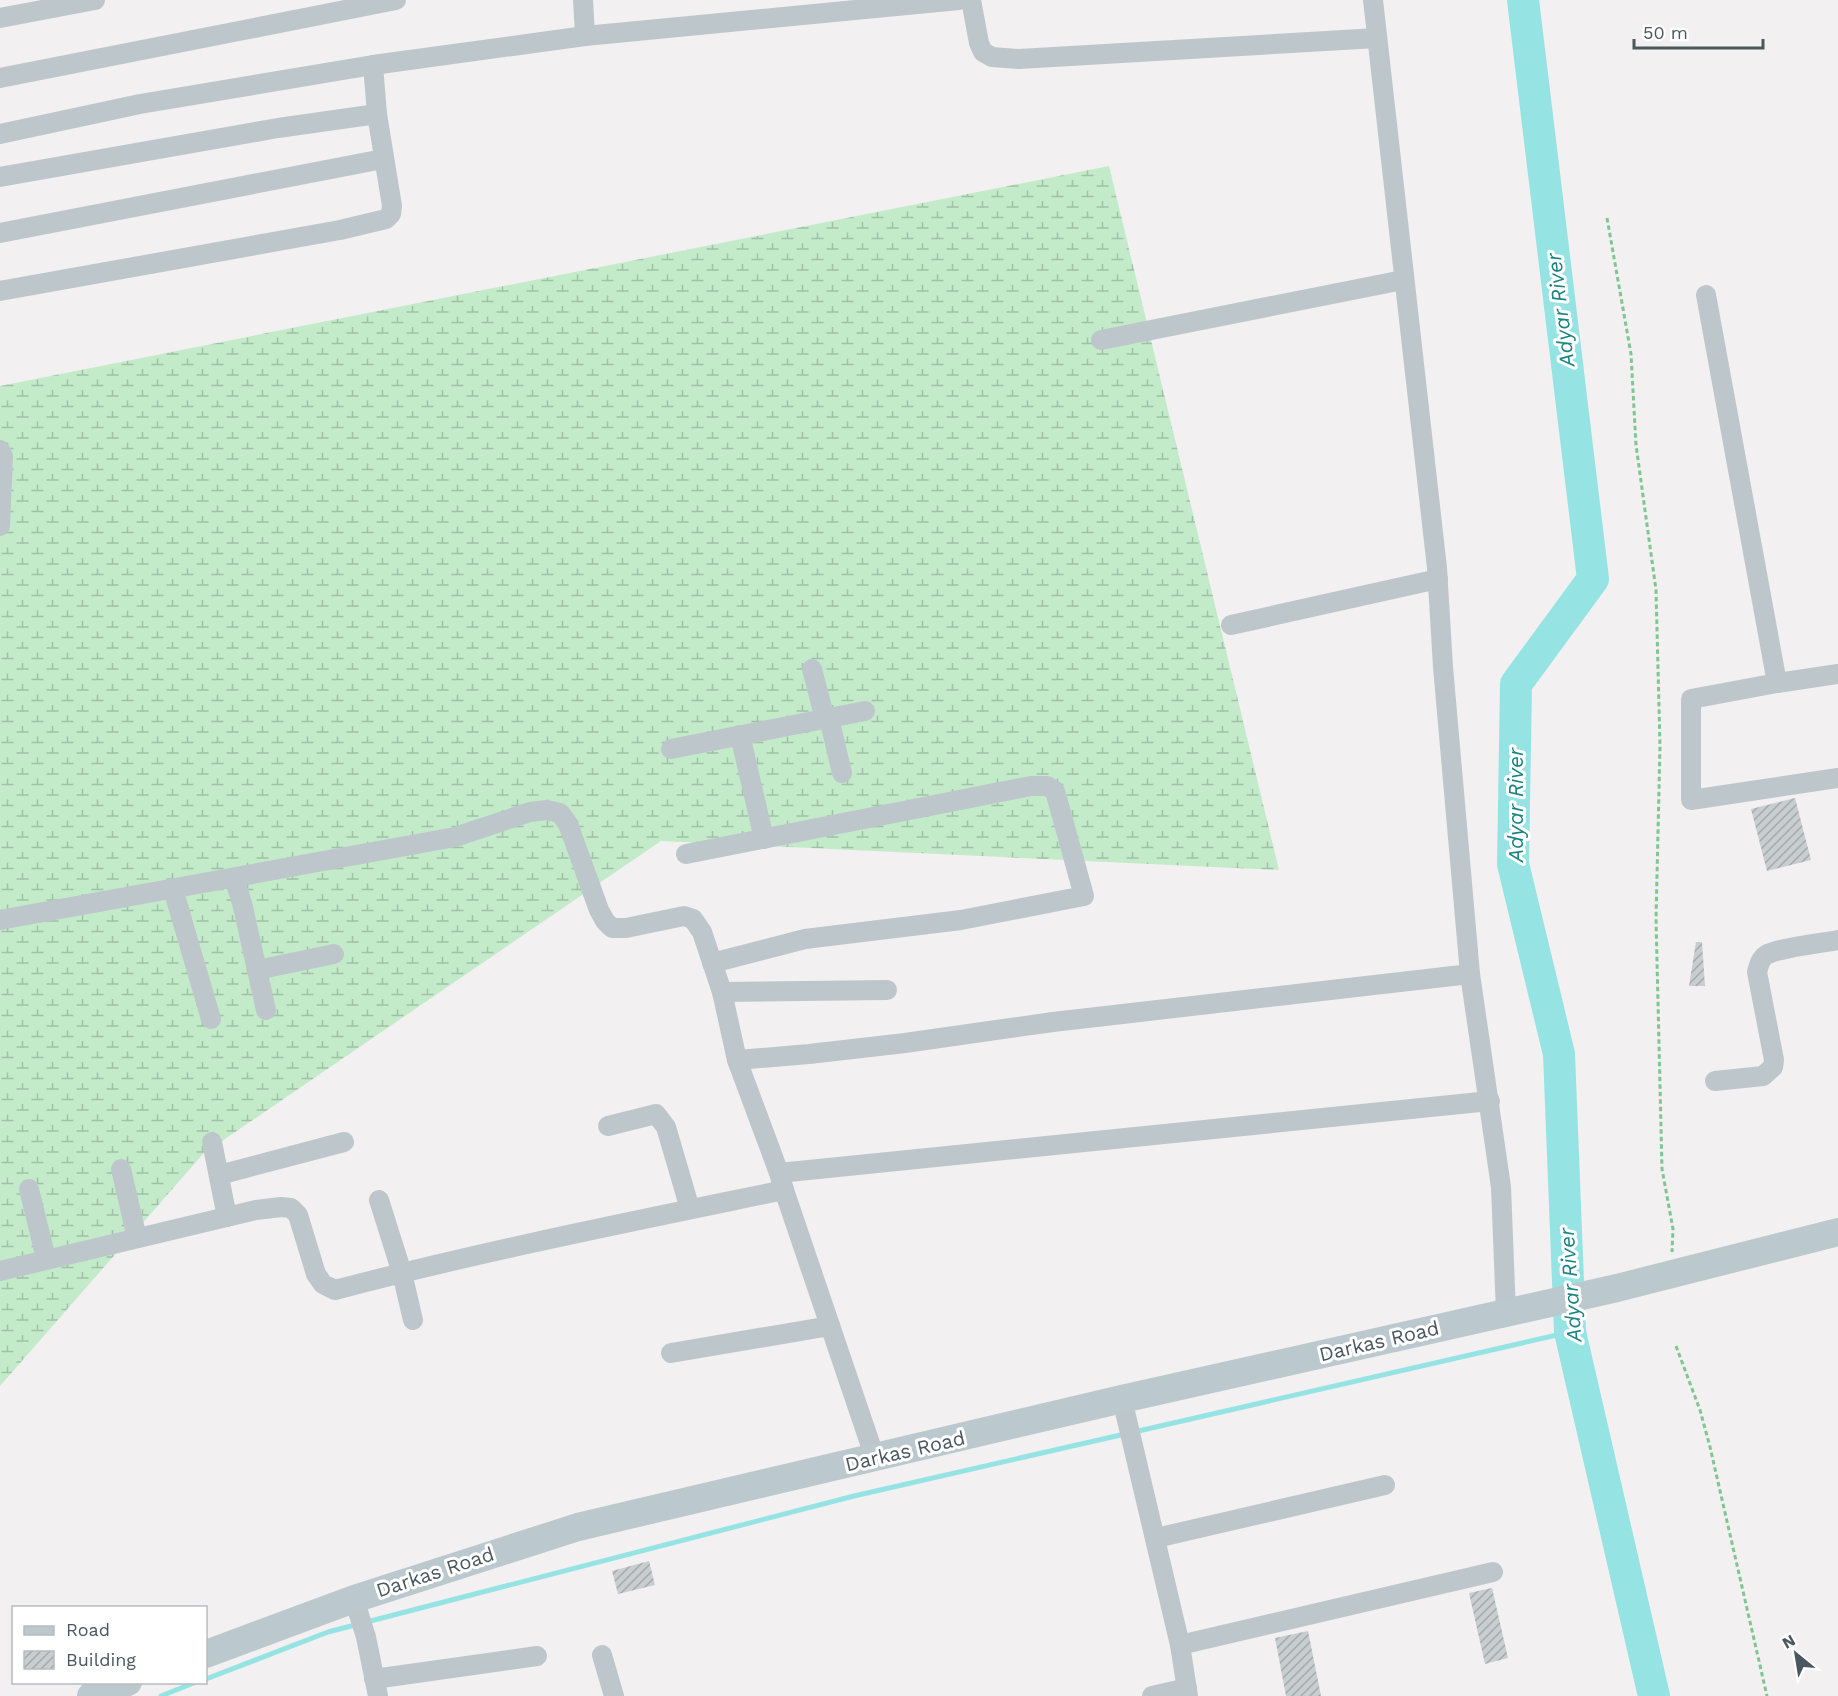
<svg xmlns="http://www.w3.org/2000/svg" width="1838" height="1696" viewBox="0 0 1838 1696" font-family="'Work Sans',sans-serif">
<defs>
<pattern id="wetland-marsh" width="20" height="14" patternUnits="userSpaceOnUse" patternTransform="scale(1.5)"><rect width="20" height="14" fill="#c3ebca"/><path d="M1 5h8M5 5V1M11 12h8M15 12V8" fill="none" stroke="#a0c1a7"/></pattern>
<pattern id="building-hatch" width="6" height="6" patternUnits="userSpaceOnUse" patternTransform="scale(1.5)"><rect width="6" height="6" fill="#c8cdcf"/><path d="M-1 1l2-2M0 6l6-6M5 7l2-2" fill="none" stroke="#a4a9ab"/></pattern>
</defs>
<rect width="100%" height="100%" fill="#f2f0f1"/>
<polygon fill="url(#wetland-marsh)" points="1109,166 1279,870 661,841 203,1154 0,1386 0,386"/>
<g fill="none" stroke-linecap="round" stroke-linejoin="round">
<g stroke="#95e4e3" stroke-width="5">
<polyline points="1134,1432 1570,1332"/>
<polyline points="206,1679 328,1632 854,1496 1125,1434"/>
<polyline points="161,1696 196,1682"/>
</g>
<polyline stroke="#95e4e3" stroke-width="32" points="1523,0 1593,579 1516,684 1513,864 1559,1054 1570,1332 1654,1696"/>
</g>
<g fill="url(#building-hatch)">
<polygon points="1795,798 1811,860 1767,871 1751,809"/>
<polygon points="1696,942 1702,942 1705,986 1689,986"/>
<polygon points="649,1561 655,1585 618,1594 612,1571"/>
<polygon points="1492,1588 1508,1658 1485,1664 1469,1593"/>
<polygon points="1308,1631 1321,1696 1286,1696 1275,1638"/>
</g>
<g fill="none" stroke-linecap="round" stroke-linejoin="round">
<g stroke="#7fc693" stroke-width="3" stroke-dasharray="4.5 3" stroke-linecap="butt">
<polyline points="1607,218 1631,354 1636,445 1656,590 1660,746 1656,919 1662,1169 1673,1229 1672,1252"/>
<polyline points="1676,1346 1700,1410 1710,1447 1767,1696"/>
</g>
<g stroke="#bdc7cb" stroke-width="20">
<polyline points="583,0 585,36"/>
<polyline points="971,0 979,43 983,52 992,57 1019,59 1377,38"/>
<polyline points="1373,0 1437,568 1443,667 1470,974 1501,1187 1506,1313"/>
<polyline points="0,18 95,0"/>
<polyline points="0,78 396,0"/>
<polyline points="0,134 140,104 373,65 585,36 959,0"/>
<polyline points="0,177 278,128 377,114"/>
<polyline points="0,233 383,159"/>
<polyline points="0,291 340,230 386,219 391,214 392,206 377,114 373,65"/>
<polyline points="1706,295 1777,683 1838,674"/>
<polyline points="1101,340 1403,280"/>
<polyline points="0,450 3,456 0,526"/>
<polyline points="1231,625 1438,579"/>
<polyline points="812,669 825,719"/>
<polyline points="1777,683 1691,699 1691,800 1838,778"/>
<polyline points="829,718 842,773"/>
<polyline points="740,735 764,839"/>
<polyline points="671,749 865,711"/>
<polyline points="686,854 1031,786 1047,786 1055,791 1084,896 961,920 805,939 712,963"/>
<polyline points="234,878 242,903 266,1010"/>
<polyline points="173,889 211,1019"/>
<polyline points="0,920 455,837 530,812 547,810 560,813 568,824 599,910 605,921 612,928 626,928 684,916 693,919 702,932 722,992 737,1060 779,1173 784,1190 875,1458"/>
<polyline points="257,970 334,954"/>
<polyline points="722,992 887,990"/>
<polyline points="737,1060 809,1054 905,1043 1053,1022 1470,974"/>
<path d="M 1715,1081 L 1763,1076 L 1773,1067 L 1774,1060 L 1757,972 C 1759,965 1760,959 1766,955 C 1778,948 1822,943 1838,940"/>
<polyline points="608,1126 656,1114 666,1127 690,1209"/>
<polyline points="212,1142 227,1217"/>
<polyline points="121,1169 137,1238"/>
<polyline points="779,1173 1490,1101"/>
<polyline points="219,1175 344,1142"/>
<polyline points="29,1189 46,1259"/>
<polyline points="379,1200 402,1273 413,1320"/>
<path d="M 0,1271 L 256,1210 L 281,1207 L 291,1208 L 298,1215 L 316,1274 L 323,1284 L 335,1290 C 483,1251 634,1221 784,1190"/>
<polyline points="671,1353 830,1326"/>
<polyline points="1122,1399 1180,1645 1188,1696"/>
<polyline points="1156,1538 1385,1485"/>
<polyline points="354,1599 366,1637 378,1696"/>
<polyline points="1180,1645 1493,1572"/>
<polyline points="602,1655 614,1696"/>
<polyline points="374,1679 537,1656"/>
<polyline points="1152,1696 1187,1688"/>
</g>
<g stroke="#bbc8cd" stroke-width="28">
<polyline points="206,1654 354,1599 578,1527 1122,1399 1617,1288 1838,1232"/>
<polyline points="91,1696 128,1682"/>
</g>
</g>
<g text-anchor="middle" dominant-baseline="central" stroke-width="6" stroke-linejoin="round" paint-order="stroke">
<g font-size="20" fill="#4a575c" stroke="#fff">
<text transform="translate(1379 1341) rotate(-13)">Darkas Road</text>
<text transform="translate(905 1451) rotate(-13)">Darkas Road</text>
<text transform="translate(435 1572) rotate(-18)">Darkas Road</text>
</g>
<g font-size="21" font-style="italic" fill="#188381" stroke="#fff">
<text transform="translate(1560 310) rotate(-97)">Adyar River</text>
<text transform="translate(1515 805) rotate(-90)">Adyar River</text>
<text transform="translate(1570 1285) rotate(-94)">Adyar River</text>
</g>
</g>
<rect x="12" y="1606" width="195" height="78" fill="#ffffff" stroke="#b7bcbe" stroke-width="1.5"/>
<rect x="24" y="1626" width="30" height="9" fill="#bbc8cd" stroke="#b7bcbe" stroke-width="1.5"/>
<text x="66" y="1636" font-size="18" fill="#4a575c">Road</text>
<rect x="24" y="1651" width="30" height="18" fill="url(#building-hatch)" stroke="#b7bcbe" stroke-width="1.5"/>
<text x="66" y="1666" font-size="18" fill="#4a575c">Building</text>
<g transform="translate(1796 1654) rotate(330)" stroke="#ffffff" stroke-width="4.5" paint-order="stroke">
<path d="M0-4.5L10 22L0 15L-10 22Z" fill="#4a575c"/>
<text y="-9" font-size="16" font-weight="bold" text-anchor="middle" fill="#4a575c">N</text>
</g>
<path d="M1634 39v9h129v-9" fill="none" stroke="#4a575c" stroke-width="3"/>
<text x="1643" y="39" font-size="18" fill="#4a575c" stroke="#ffffff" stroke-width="4.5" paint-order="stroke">50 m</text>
</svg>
